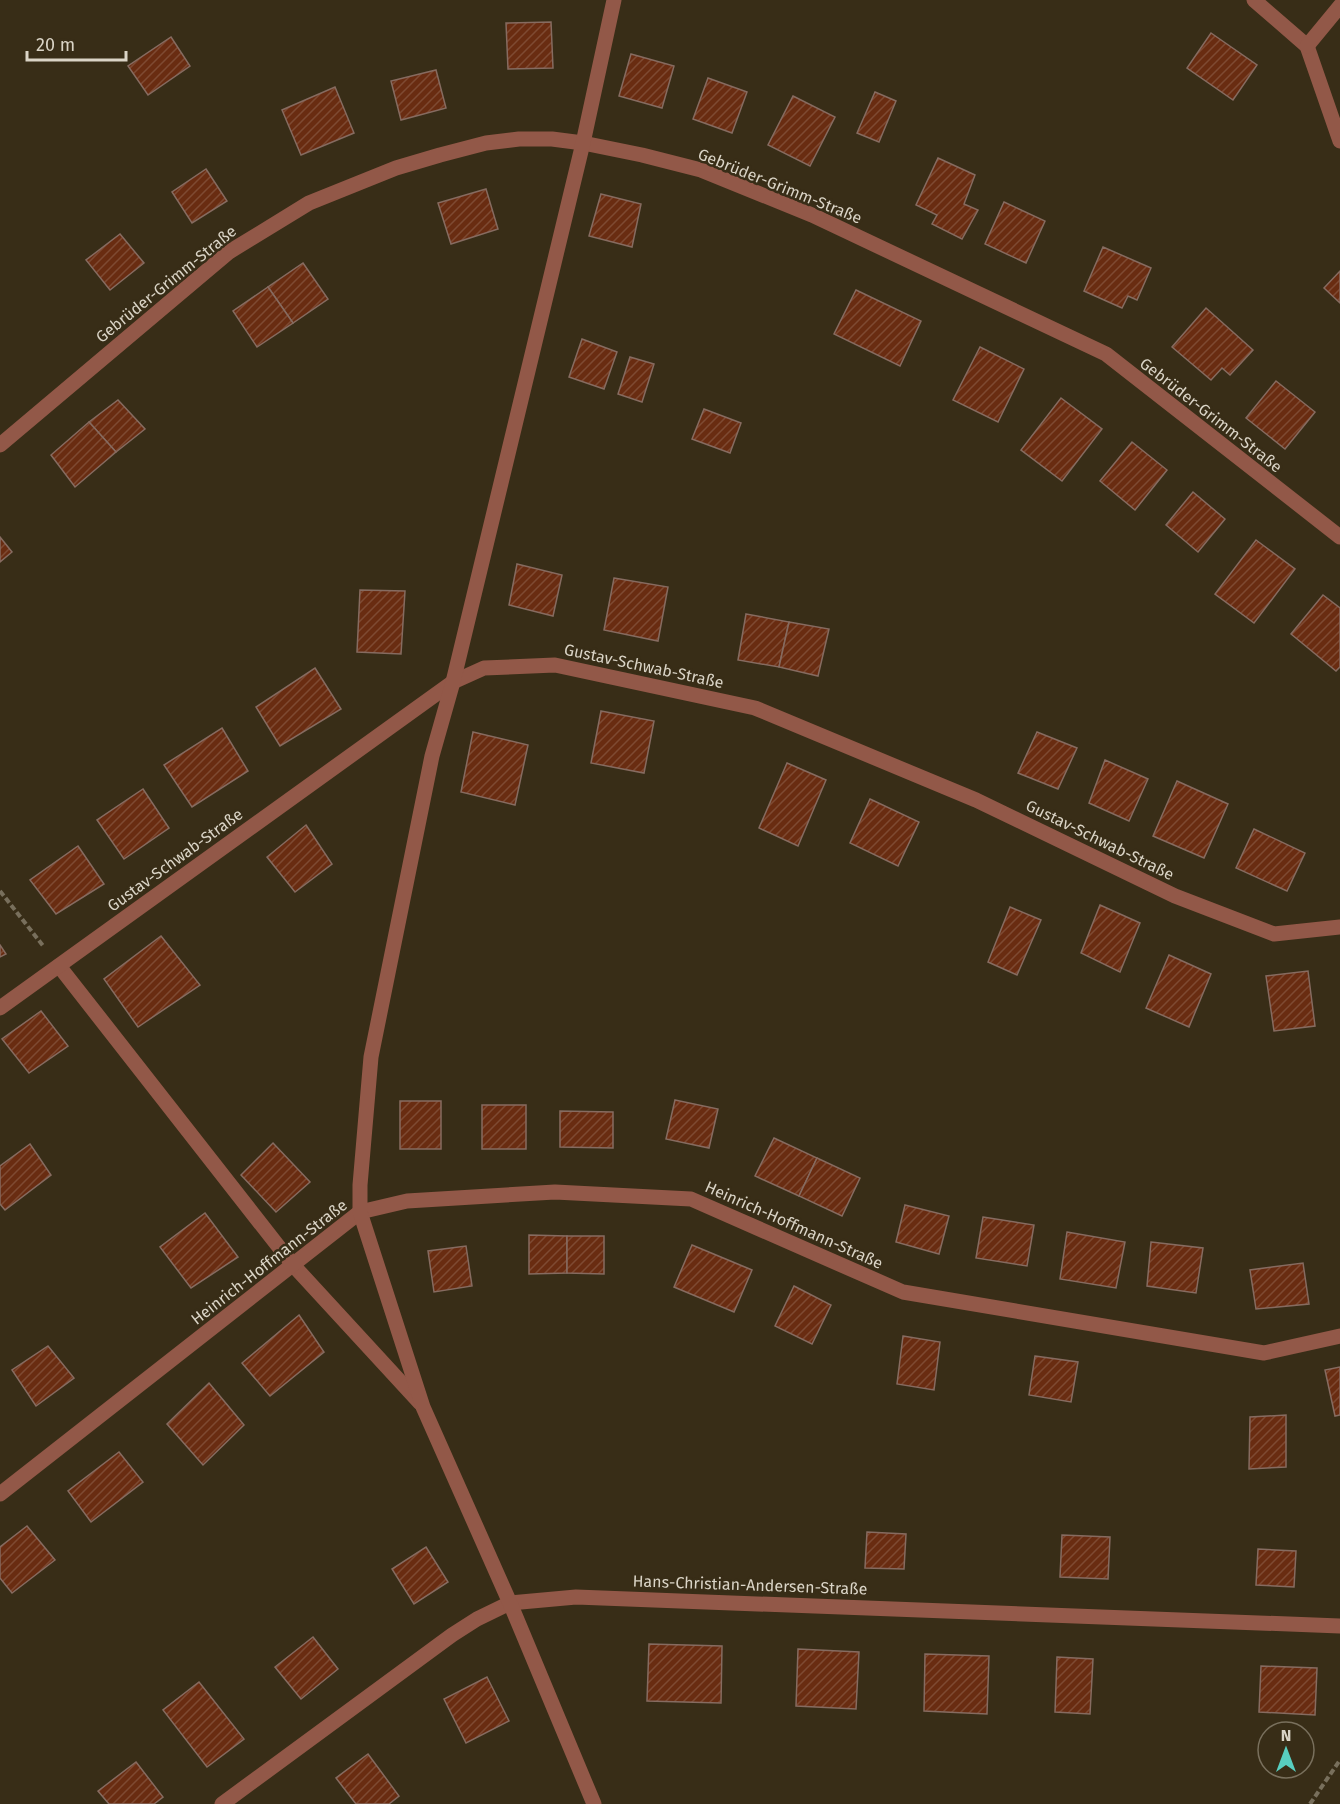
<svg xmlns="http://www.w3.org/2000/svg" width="1340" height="1804" viewBox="0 0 1340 1804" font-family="'Fira Sans',sans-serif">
<defs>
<pattern id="building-hatch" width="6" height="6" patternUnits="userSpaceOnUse" patternTransform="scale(1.5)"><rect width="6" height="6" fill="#692c11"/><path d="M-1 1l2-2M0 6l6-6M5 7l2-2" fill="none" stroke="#7e4a32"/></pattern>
</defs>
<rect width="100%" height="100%" fill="#382d17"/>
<g fill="url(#building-hatch)" stroke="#866b60" stroke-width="1.5">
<polygon points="551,22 553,68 508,69 506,23"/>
<polygon points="1211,33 1257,65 1233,100 1187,68"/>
<polygon points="171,37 190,66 148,95 128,66"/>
<polygon points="631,54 674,66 662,108 619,96"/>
<polygon points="436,70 446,108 401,120 391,81"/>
<polygon points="708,78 747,92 732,133 693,119"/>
<polygon points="335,87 354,133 301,155 282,110"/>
<polygon points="875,92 896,101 879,142 857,133"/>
<polygon points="793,96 835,117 810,166 768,145"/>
<polygon points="938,158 975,175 964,204 978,210 962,239 932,224 937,215 916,205"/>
<polygon points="206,169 227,201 192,223 172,192"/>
<polygon points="486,189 498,229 451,244 438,203"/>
<polygon points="601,194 641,204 632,247 589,236"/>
<polygon points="1004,202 1045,221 1026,263 985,244"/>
<polygon points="120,234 144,263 110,290 86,260"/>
<polygon points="1103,247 1151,268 1137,300 1128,296 1122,308 1084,291"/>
<polygon points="303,263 328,299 293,323 268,287"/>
<polygon points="1340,271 1340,303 1324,288"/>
<polygon points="268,287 293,323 257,347 233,311"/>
<polygon points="856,290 921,321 900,366 834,334"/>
<polygon points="1206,308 1253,350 1230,375 1222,368 1211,380 1172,347"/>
<polygon points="582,339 617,352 604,389 569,377"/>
<polygon points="980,347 1024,369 998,422 953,400"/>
<polygon points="630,357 654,364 642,402 618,394"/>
<polygon points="1276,381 1315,412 1285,449 1246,418"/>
<polygon points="1061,398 1102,429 1062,481 1021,450"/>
<polygon points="118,400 145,429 116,452 89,422"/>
<polygon points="704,409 741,423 730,453 692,439"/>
<polygon points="89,422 116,452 75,487 51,455"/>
<polygon points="1132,442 1167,470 1135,510 1100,481"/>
<polygon points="1193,492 1225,519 1198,552 1166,525"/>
<polygon points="0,537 12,552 0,562"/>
<polygon points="1256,540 1295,569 1254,623 1215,594"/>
<polygon points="517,564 562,575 553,616 509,605"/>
<polygon points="614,578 668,587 658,641 604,630"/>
<polygon points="360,590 405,591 401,654 357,652"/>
<polygon points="1323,595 1340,608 1340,667 1336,671 1291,634"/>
<polygon points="746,614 789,622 779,667 738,660"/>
<polygon points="789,622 829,629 818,676 779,667"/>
<polygon points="315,668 341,709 280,746 256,707"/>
<polygon points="601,711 654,721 644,773 591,763"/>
<polygon points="222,728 248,771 192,807 164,765"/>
<polygon points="473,732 528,745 515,805 461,792"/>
<polygon points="1037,732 1077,748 1058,789 1018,773"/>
<polygon points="1105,760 1148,779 1129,821 1089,803"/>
<polygon points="787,763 826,780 798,846 759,828"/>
<polygon points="1177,781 1228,804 1204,858 1153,836"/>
<polygon points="143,789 169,828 124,859 97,820"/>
<polygon points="870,799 919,822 898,866 850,843"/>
<polygon points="306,825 332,864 295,892 267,857"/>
<polygon points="1254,829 1305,853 1287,891 1236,868"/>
<polygon points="78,846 104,884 56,914 30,880"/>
<polygon points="1100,905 1140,923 1120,972 1081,953"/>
<polygon points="1010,907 1041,920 1017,975 988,962"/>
<polygon points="161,936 200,985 138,1027 104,979"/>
<polygon points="0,945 6,954 0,957"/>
<polygon points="1169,955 1211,974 1189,1027 1146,1008"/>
<polygon points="1308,971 1315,1026 1274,1031 1266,976"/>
<polygon points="41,1011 68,1046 29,1073 2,1039"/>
<polygon points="675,1100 718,1109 709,1148 666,1139"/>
<rect x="400" y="1101" width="41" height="48"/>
<rect x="482" y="1105" width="44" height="44"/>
<polygon points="560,1111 613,1112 613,1148 560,1147"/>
<polygon points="774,1138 817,1158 799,1196 755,1176"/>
<polygon points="273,1143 310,1182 276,1212 241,1175"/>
<polygon points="30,1144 51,1175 5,1210 0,1204 0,1166"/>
<polygon points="817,1158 860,1178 842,1216 799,1196"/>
<polygon points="905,1205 949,1216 939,1254 896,1242"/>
<polygon points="205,1213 238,1257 191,1288 160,1247"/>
<polygon points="983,1217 1034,1225 1027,1266 976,1258"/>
<polygon points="1067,1232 1125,1242 1116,1288 1060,1279"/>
<polygon points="529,1235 567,1236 567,1273 529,1274"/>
<polygon points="567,1236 604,1236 604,1274 567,1273"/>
<polygon points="1151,1242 1203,1248 1196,1293 1147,1286"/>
<polygon points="692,1245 752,1270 734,1312 674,1287"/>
<polygon points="466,1246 472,1286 434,1292 428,1251"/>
<polygon points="1303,1263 1309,1304 1256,1309 1250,1270"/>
<polygon points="794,1286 831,1305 812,1344 775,1326"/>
<polygon points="299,1315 324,1352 270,1396 242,1363"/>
<polygon points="903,1336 940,1342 934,1390 897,1384"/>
<polygon points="48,1346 74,1378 36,1406 12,1370"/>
<polygon points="1035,1356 1078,1362 1071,1402 1029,1395"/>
<polygon points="1340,1367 1340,1415 1335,1416 1325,1370"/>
<polygon points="209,1383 244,1425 203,1465 167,1424"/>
<polygon points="1286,1415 1286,1467 1249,1469 1250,1417"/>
<polygon points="119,1452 143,1482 91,1522 68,1491"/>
<polygon points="27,1526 55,1560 12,1593 0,1578 0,1547"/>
<polygon points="867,1532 906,1534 904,1569 865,1568"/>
<polygon points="1062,1535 1110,1537 1108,1579 1060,1577"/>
<polygon points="426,1547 448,1582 414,1604 392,1569"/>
<polygon points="1258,1549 1296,1551 1294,1587 1256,1585"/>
<polygon points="313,1637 338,1669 301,1699 275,1667"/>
<polygon points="649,1644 722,1646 721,1703 647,1701"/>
<polygon points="798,1649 859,1652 856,1709 796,1706"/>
<polygon points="925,1654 989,1656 987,1714 924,1711"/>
<polygon points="1057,1657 1093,1659 1090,1714 1055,1712"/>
<polygon points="1261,1666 1317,1668 1315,1715 1259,1712"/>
<polygon points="487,1677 509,1721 466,1743 444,1699"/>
<polygon points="199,1682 244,1739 207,1767 163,1710"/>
<polygon points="368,1754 399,1796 389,1804 356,1804 336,1778"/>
<polygon points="136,1762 163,1797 154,1804 109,1804 98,1791"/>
</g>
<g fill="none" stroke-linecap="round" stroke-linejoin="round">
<g stroke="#786f5c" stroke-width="4" stroke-dasharray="6 3" stroke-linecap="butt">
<polyline points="0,891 44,947"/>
<polyline points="1310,1804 1340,1760"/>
</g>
<g stroke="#925848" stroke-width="15">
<polyline points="1254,0 1307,46 1340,141"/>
<polyline points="1307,46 1340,6"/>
<polyline points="0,445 229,252 309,203 396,168 440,155 486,143 519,139 552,139 583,143 642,155 701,170 812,215 1106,354 1340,537"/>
<polyline points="59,966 293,1265 420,1403"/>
<polyline points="0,1008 453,682 484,668 555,665 755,708 976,800 1175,896 1274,934 1340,927"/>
<polyline points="0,1494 360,1212 407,1201 555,1192 691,1199 903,1292 1264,1353 1340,1336"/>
<polyline points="222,1804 452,1635 477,1619 510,1603 576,1597 1340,1626"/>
<polyline points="594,1804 510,1603 423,1407 360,1212 360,1185 371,1057 432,756 453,682 583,143 614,0"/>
</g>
</g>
<g text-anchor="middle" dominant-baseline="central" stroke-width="5" stroke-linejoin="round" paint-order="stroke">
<g font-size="16" fill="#dad4c6" stroke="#382d17">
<text transform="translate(780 186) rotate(22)">Gebrüder-Grimm-Straße</text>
<text transform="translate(166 284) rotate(-39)">Gebrüder-Grimm-Straße</text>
<text transform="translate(1211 415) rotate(38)">Gebrüder-Grimm-Straße</text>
<text transform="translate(644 666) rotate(12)">Gustav-Schwab-Straße</text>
<text transform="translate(1100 840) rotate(26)">Gustav-Schwab-Straße</text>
<text transform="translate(175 860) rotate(-36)">Gustav-Schwab-Straße</text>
<text transform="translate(794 1225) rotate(24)">Heinrich-Hoffmann-Straße</text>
<text transform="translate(269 1262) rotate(-38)">Heinrich-Hoffmann-Straße</text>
<text transform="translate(750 1585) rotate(2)">Hans-Christian-Andersen-Straße</text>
</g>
</g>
<g transform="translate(1286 1750)"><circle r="28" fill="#382d17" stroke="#79705d" stroke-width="1.5"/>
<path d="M0-4.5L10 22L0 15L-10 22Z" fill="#58cec0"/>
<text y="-9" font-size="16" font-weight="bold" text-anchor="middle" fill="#dad4c6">N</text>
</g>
<path d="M27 51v9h99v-9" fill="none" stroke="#dad4c6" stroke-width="3"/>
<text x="36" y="51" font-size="18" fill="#dad4c6" stroke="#382d17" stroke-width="4.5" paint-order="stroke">20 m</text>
</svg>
